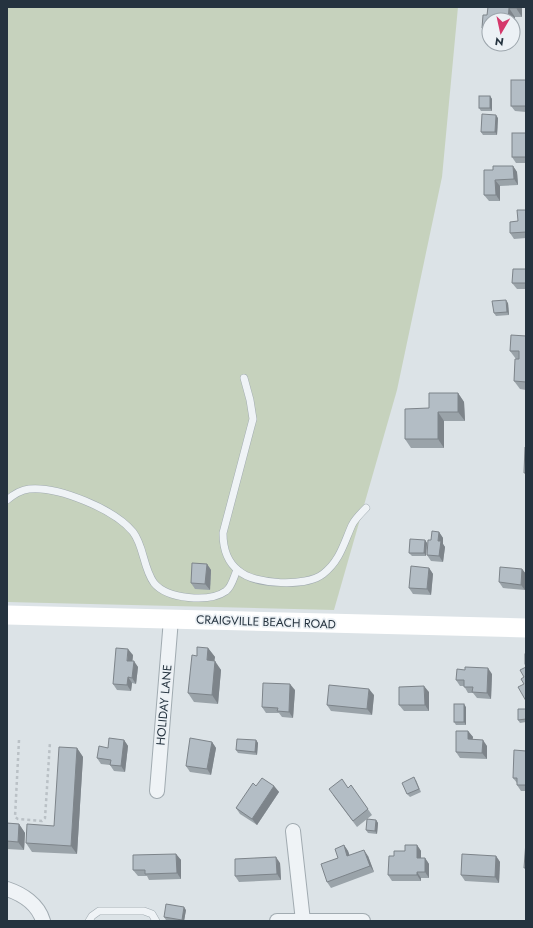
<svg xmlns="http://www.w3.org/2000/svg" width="533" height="928" viewBox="0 0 533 928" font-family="Jost,sans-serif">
<rect width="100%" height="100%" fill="#dce3e7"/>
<polygon fill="#c6d2bd" points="7,7 458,7 442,177 397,390 334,610 7,602"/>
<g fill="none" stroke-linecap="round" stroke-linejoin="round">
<g stroke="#a1abb1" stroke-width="8">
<g id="lane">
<path d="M 244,378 L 250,400 L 253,419 L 223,533 C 223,547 227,562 239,571 C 255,585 306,587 323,574 C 340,561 344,543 352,525 C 355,519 361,513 366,508"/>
<path d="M 7,500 C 13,495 20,490 29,489 C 58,486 114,509 133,532 C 144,546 143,568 154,583 C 167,599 209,603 226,591 C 232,587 234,576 237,570"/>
<polyline points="89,921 92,916 99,911 144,911 152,914 156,921"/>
</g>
</g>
<g stroke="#a1abb1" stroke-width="16">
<g id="street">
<polyline points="157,791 171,619"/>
<polyline points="293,831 303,921"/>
<path d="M 7,889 C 22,894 38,904 43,921"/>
<polyline points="277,921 363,921"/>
</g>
</g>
<polyline stroke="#bac1c6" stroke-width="2.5" stroke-dasharray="3 3" stroke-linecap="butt" points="19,740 15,817 18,819 42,821 45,818 50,742"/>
<use href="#lane" stroke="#eff3f6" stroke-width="7"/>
<use href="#street" stroke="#eff3f6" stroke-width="14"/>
<polyline stroke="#fff" stroke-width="19" points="7,615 526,628"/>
</g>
<g fill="#9aa3a9">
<polygon points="488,7 522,7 522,17 515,17 514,39 513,39 513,20 489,20 489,37 488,37 482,28 487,15"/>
<polygon points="526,80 526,112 515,111 511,106"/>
<polygon points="490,96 492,99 492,111 481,111 479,108"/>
<polygon points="498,118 497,135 483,135 481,132"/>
<polygon points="526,133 526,163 516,163 512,157"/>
<polygon points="513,166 517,172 518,185 500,186 500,201 489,201 484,195 493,170"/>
<polygon points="526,210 526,238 514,239 510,233"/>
<polygon points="526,269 526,289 517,289 512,283"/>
<polygon points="508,303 509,315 496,316 494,313"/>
<polygon points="526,336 526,390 520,389 514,381 516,359 510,351"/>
<polygon points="458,393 464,402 465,421 444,421 444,448 411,448 405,439 429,408"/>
<polygon points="439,532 443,538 443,544 445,547 443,562 431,561 427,555 431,540"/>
<polygon points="425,540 427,543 426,556 412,556 409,553"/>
<polygon points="207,564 211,570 210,590 195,589 191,583"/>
<polygon points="429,568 433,574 431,595 413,594 409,588"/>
<polygon points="522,569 526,574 525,590 503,588 499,582"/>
<polygon points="208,648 215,657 214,661 221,670 218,704 194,702 188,693 197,656"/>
<polygon points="133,655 132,661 138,667 136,684 132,683 131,691 117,690 113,684"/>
<polygon points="492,674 491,699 477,698 473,693 468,693 464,686 460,686 456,680"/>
<polygon points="295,690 293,718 282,717 279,713 266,713 262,707"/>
<polygon points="429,692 429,711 404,711 399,705"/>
<polygon points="374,695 372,715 331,711 327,705"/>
<polygon points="466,707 466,725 456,725 454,722"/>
<polygon points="526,709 526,722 520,723 518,720"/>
<polygon points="468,731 473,737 472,739 487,746 487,759 460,758 456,752"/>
<polygon points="124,740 128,746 125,772 114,771 110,765 101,764 97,758 108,748"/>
<polygon points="256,740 258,743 257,755 238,753 236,750"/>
<polygon points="212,742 216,748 211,775 190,772 186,766"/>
<polygon points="77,748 83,757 77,854 32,852 26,843 54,826"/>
<polygon points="526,751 526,791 521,791 517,785 517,783 513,778"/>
<polygon points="416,780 421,792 410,797 407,794"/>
<polygon points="351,785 372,815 357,827 333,795 348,788"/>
<polygon points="256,786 274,786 279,792 257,825 240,814 236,808"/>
<polygon points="376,820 378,823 377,834 368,833 366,830"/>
<polygon points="7,823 19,824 25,833 24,850 7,849"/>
<polygon points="344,845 348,851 349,855 368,856 374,872 331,888 327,882"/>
<polygon points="417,845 421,851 421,858 425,858 429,864 429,878 421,878 421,881 392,881 388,875 394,856"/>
<polygon points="176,854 181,860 181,879 149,880 147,876 138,876 133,870"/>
<polygon points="496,856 500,862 499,883 465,881 461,875"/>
<polygon points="280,863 281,880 239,882 235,876"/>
<polygon points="186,910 184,921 173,921 166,920 164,917"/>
</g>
<g fill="#7d848a">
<polygon points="516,7 522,7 522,17 516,8"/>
<polygon points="509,8 515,17 514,39 513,38 513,20 508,20"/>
<polygon points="490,96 492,99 492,111 490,108"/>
<polygon points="496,115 498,118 497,135 495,132"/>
<polygon points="513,166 517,172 518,185 514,179"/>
<polygon points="495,180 500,186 500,201 496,195"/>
<polygon points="506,300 508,303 509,315 507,312"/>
<polygon points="458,393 464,402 465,421 458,412"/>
<polygon points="438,412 444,421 444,448 438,439"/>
<polygon points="439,532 443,538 443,544 445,547 443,562 439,556 438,541"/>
<polygon points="425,540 427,543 426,556 424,553"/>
<polygon points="207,564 211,570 210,590 205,584"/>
<polygon points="429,568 433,574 431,595 427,589"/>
<polygon points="522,569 526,574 525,590 521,585"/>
<polygon points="208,648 215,657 213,669 207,660"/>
<polygon points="128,649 133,655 132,666 127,661"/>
<polygon points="134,661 138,667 136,684 132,678"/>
<polygon points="215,661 221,670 218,704 212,695"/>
<polygon points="488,668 492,674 491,699 487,693"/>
<polygon points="128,677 132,683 131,691 127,685"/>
<polygon points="290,684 295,690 293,718 289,712"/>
<polygon points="424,686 429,692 429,711 425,705"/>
<polygon points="369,689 374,695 372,715 367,709"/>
<polygon points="464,704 466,707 466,725 464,722"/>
<polygon points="468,731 473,737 472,745 468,739"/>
<polygon points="124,740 128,746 125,772 121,766"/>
<polygon points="256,740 258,743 257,755 255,752"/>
<polygon points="483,740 487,746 487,759 482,753"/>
<polygon points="212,742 216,748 211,775 207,769"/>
<polygon points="77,748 83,757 77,854 71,846"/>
<polygon points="274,786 279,792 257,825 252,819"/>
<polygon points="376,820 378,823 377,834 375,831"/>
<polygon points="19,824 25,833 24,850 18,842"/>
<polygon points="344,845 348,851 352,862 347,856"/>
<polygon points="417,845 421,851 421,864 417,858"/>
<polygon points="364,850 368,856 374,872 370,866"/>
<polygon points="176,854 181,860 181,879 177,873"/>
<polygon points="496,856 500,862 499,883 495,877"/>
<polygon points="276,857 280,863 281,880 277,874"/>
<polygon points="425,858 429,864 429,878 425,872"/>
<polygon points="417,872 421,878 421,881 417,875"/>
<polygon points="184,907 186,910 184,921 183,921 182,920"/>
</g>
<g fill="#b3bdc5" stroke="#7d848a">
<polygon points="488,7 516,7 516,8 509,8 508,20 489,20 489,29 482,28 483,15 487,15"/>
<rect x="511" y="80" width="15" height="26"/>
<rect x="479" y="96" width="11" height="12"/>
<polygon points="482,114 496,115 495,132 481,132"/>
<rect x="512" y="133" width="14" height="24"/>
<polygon points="493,166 513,166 514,179 495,180 496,195 484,195 484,170 493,170"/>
<polygon points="517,210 526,210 526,232 510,233 510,222 518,221"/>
<polygon points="513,269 526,269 526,283 512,283"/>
<polygon points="506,300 507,312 494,313 492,301"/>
<polygon points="511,335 526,336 526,382 514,381 515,359 519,359 519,351 510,351"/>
<polygon points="429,393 458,393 458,412 438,412 438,439 405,439 405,409 429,408"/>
<polygon points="525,447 526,447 526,473 524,473"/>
<polygon points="432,531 439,532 438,541 441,541 439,556 427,555 428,540 431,540"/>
<polygon points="410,539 425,540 424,553 409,553"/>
<polygon points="192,563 207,564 205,584 191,583"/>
<polygon points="411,566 429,568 427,589 409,588"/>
<polygon points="500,567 522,569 521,585 499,582"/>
<polygon points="197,647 208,648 207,660 215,661 212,695 188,693 192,655 197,656"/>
<polygon points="116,648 128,649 127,661 134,661 132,678 128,677 127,685 113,684"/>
<rect x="525" y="654" width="1" height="10"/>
<polygon points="465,667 488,668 487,693 472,692 473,687 464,687 464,680 456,680 457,669 465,670"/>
<polygon points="526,667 526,701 518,687 524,684 521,679 524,677 520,670"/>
<polygon points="263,683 290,684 289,712 277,711 278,708 262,707"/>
<polygon points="329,685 369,689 367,709 327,705"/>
<polygon points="424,686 425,705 399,705 399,687"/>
<rect x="454" y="704" width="10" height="18"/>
<polygon points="518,709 526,709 526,719 518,720"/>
<polygon points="456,731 468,731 468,739 483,740 482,753 456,752"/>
<polygon points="109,738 124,740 121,766 110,765 111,760 97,758 99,746 108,748"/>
<polygon points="190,738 212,742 207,769 186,766"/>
<polygon points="237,739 256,740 255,752 236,750"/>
<polygon points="59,747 77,748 71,846 26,843 27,824 54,826"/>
<polygon points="514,750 526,751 526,785 517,785 517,778 513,778"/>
<polygon points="414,777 419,789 407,794 402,783"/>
<polygon points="262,778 274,786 252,819 236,808 253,783 256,786"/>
<polygon points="342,779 348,788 351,785 368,809 353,821 329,789"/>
<polygon points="367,819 376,820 375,831 366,830"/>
<polygon points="7,823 19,824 18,842 7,841"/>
<polygon points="526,841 526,868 524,868"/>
<polygon points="344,845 347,856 364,850 370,866 327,882 321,864 338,858 335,849"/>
<polygon points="405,845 417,845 417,858 425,858 425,872 417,872 417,875 388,875 389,856 394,856 394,851 405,851"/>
<polygon points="176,854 177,873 145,874 145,870 133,870 133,855"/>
<polygon points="462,854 496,856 495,877 461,875"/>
<polygon points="276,857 277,874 235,876 235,859"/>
<polygon points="166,904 184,907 182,920 164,917"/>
</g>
<g text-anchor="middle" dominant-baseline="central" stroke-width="3.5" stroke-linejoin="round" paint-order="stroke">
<g font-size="12" fill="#25333f" stroke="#ecf1f5">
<text transform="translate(266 622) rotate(2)">CRAIGVILLE BEACH ROAD</text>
<text transform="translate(164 705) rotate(-85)">HOLIDAY LANE</text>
</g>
</g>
<rect width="533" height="928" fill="none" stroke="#25333f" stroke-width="16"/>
<g transform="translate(501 32) rotate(189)"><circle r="19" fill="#ecf1f5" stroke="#9ca5ac"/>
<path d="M0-3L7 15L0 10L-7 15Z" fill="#d5386b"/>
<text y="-6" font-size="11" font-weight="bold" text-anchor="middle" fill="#25333f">N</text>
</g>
</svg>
